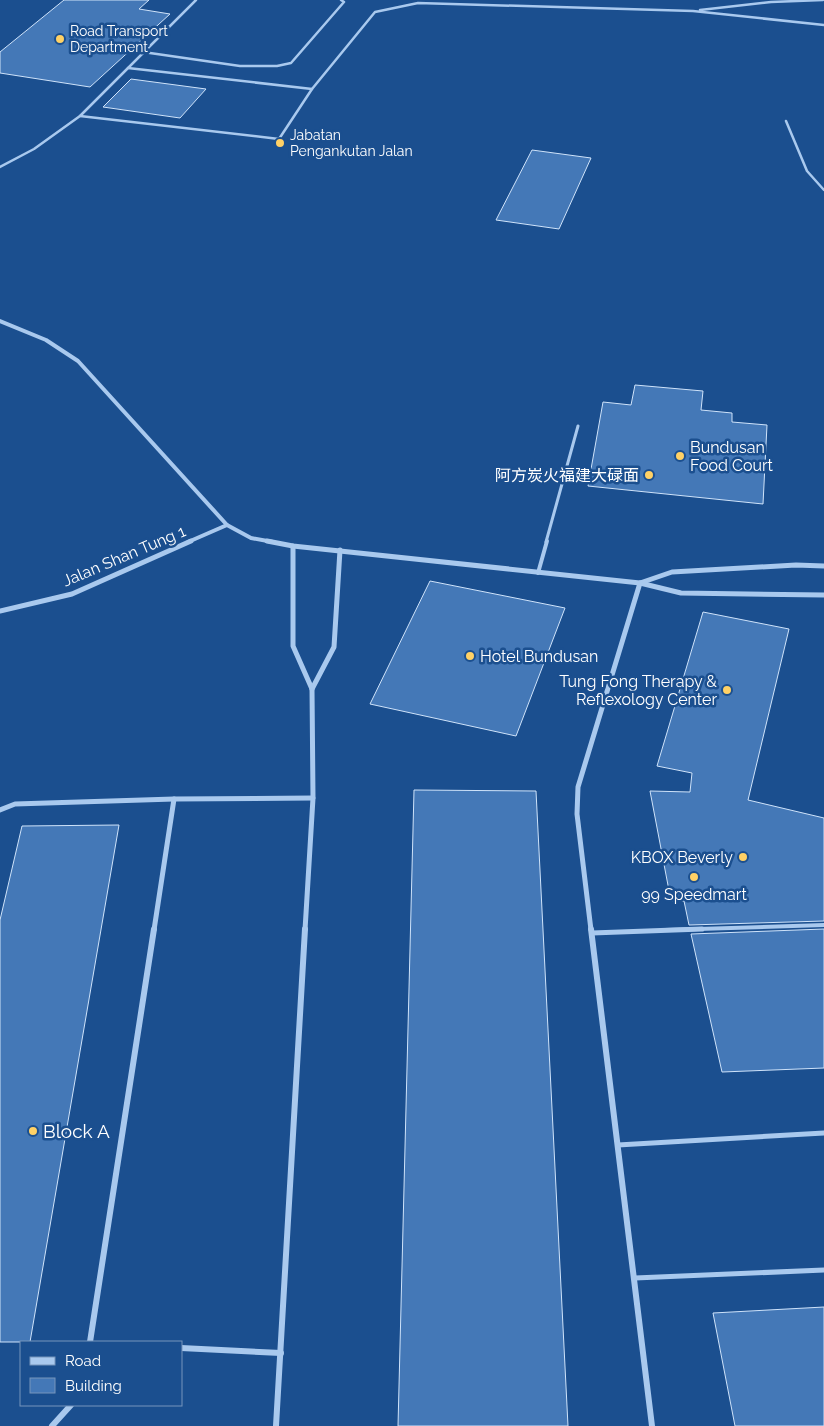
<svg xmlns="http://www.w3.org/2000/svg" width="824" height="1426" viewBox="0 0 824 1426" font-family="Raleway,'Noto Sans SC',sans-serif">
<rect width="100%" height="100%" fill="#1b4f8f"/>
<g fill="#4478b7" stroke="#cfe3fa">
<polygon points="64,0 149,0 139,9 170,14 90,87 0,73 0,52"/>
<polygon points="131,79 206,89 180,118 103,107"/>
<polygon points="532,150 591,158 559,229 496,220"/>
<polygon points="635,385 703,391 701,410 732,413 732,422 767,425 763,504 588,486 603,402 631,405"/>
<polygon points="430,581 565,608 516,736 370,704"/>
<polygon points="703,612 789,629 748,800 824,818 824,921 689,925 684,901 671,901 650,791 690,792 692,773 657,766"/>
<polygon points="414,790 536,791 568,1426 398,1426"/>
<polygon points="119,825 30,1342 0,1342 0,920 22,826"/>
<polygon points="824,929 824,1068 722,1072 691,934"/>
<polygon points="824,1307 824,1426 735,1426 713,1313"/>
</g>
<g fill="none" stroke-linecap="round" stroke-linejoin="round">
<g stroke="#a9c9ee" stroke-width="2.5">
<polyline points="700,10 771,2 823,0"/>
<polyline points="143,52 240,66 277,66 291,63 344,2 341,0"/>
<polyline points="128,68 312,89"/>
<polyline points="80,116 279,139 312,89 375,12 418,3 693,11 824,25"/>
<polyline points="786,121 807,171 824,190"/>
<polyline points="0,167 34,149 80,116 196,0"/>
</g>
<polyline stroke="#a9c9ee" stroke-width="3" points="546,542 578,426"/>
<g stroke="#a9c9ee" stroke-width="4">
<polyline points="538,573 547,541"/>
<polyline points="665,930 824,925"/>
</g>
<g stroke="#a9c9ee" stroke-width="5">
<polyline points="592,933 702,929"/>
<polyline points="618,1145 824,1133"/>
<polyline points="635,1278 824,1270"/>
</g>
<g stroke="#a9c9ee" stroke-width="4">
<polyline points="0,321 46,340 78,361 227,525 251,538 273,542"/>
<polyline points="188,542 227,525"/>
</g>
<g stroke="#a9c9ee" stroke-width="5">
<polyline points="267,541 293,546 640,583 681,593 824,595"/>
<polyline points="293,546 293,646 312,689 313,798 305,930"/>
<polyline points="640,583 672,572 796,565 824,566"/>
<polyline points="0,611 72,594 191,541"/>
<polyline points="312,689 334,647 340,550"/>
<polyline points="0,810 15,804 174,799 313,798"/>
<polyline points="154,930 174,799"/>
<polyline points="591,930 577,814 578,787 640,583"/>
</g>
<g stroke="#a9c9ee" stroke-width="6">
<polyline points="591,929 652,1426"/>
<polyline points="90,1342 154,929"/>
<polyline points="181,1348 281,1353"/>
<polyline points="52,1426 71,1405"/>
<polyline points="276,1426 305,929"/>
</g>
</g>
<g fill="#ffd166" stroke="#1b4f8f" stroke-width="2">
<circle cx="60" cy="39" r="5"/>
<circle cx="280" cy="143" r="5"/>
<circle cx="680" cy="456" r="5"/>
<circle cx="649" cy="475" r="5"/>
<circle cx="470" cy="656" r="5"/>
<circle cx="727" cy="690" r="5"/>
<circle cx="743" cy="857" r="5"/>
<circle cx="694" cy="877" r="5"/>
<circle cx="33" cy="1131" r="5"/>
</g>
<g text-anchor="middle" dominant-baseline="central" stroke-width="5" stroke-linejoin="round" paint-order="stroke">
<g font-size="14" fill="#fff" stroke="#1b4f8f" text-anchor="start">
<text x="70" y="31">Road Transport<tspan x="70" dy="16">Department</tspan></text>
<text x="290" y="135">Jabatan<tspan x="290" dy="16">Pengankutan Jalan</tspan></text>
</g>
<g font-size="16" fill="#fff" stroke="#1b4f8f" text-anchor="end">
<text x="690" y="447" text-anchor="start">Bundusan<tspan x="690" dy="18">Food Court</tspan></text>
<text x="639" y="475">阿方炭火福建大碌面</text>
<text x="480" y="656" text-anchor="start">Hotel Bundusan</text>
<text x="717" y="681">Tung Fong Therapy &amp;<tspan x="717" dy="18">Reflexology Center</tspan></text>
<text x="733" y="857">KBOX Beverly</text>
<text x="694" y="894" text-anchor="middle">99 Speedmart</text>
</g>
<g font-size="16" fill="#fff" stroke="#1b4f8f">
<text transform="translate(124 556) rotate(-23)">Jalan Shan Tung 1</text>
</g>
<g font-size="19" fill="#fff" stroke="#1b4f8f" text-anchor="start">
<text x="43" y="1131">Block A</text>
</g>
</g>
<rect x="20" y="1341" width="162" height="65" fill="#1b4f8f" stroke="#7695bc"/>
<rect x="30" y="1357" width="25" height="8" fill="#a9c9ee" stroke="#7695bc"/>
<text x="65" y="1366" font-size="15" fill="#ffffff">Road</text>
<rect x="30" y="1378" width="25" height="15" fill="#4478b7" stroke="#7695bc"/>
<text x="65" y="1391" font-size="15" fill="#ffffff">Building</text>
</svg>
